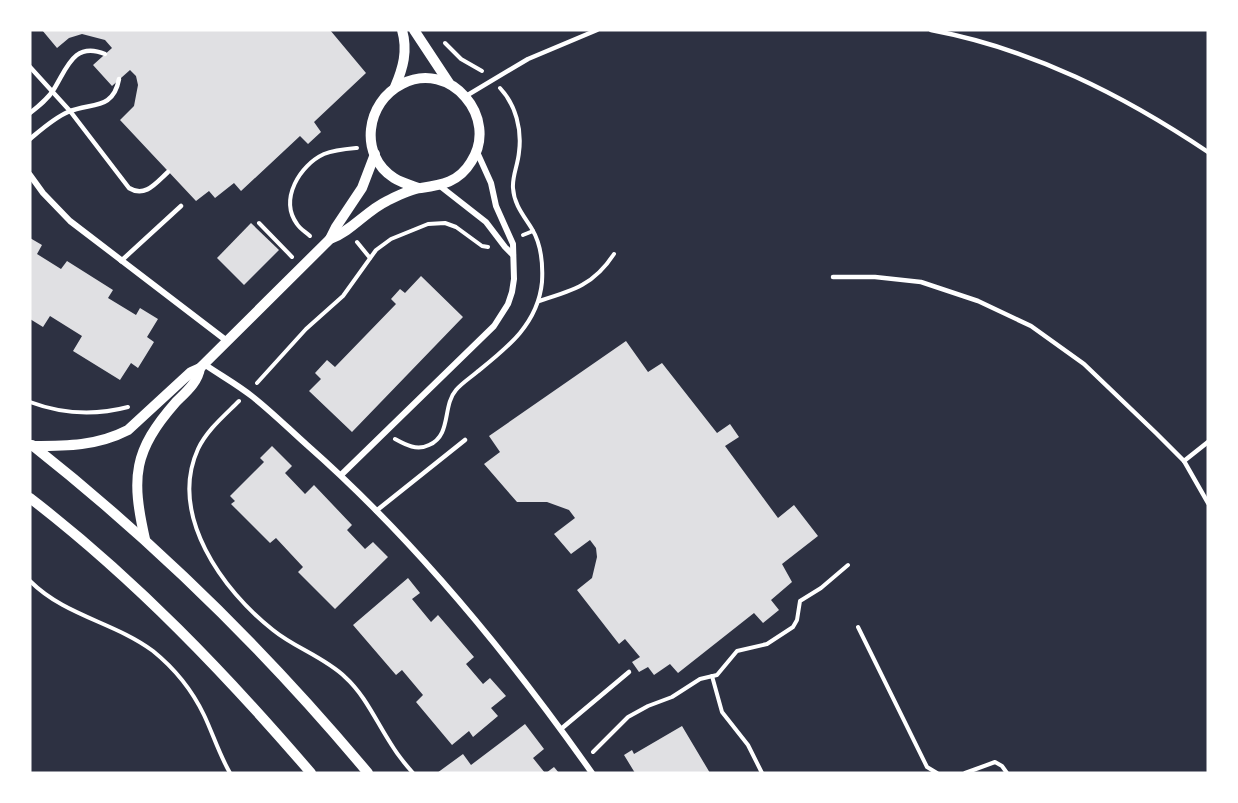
<svg xmlns="http://www.w3.org/2000/svg" width="1238" height="803" viewBox="0 0 1238 803" font-family="Montserrat,sans-serif">
<rect width="100%" height="100%" fill="#2d3142"/>
<g fill="#e0e0e3">
<polygon points="42,30 330,30 366,73 314,122 321,132 308,144 300,136 241,191 234,183 215,198 209,191 196,201 120,120 134,106 138,85 136,76 130,70 112,86 93,65 112,48 105,40 82,34 69,38 57,48"/>
<polygon points="251,223 279,250 244,285 217,258"/>
<polygon points="30,238 42,245 37,254 61,269 67,261 113,290 108,298 136,315 140,308 158,319 147,337 154,342 138,368 131,363 120,380 73,351 82,336 50,316 43,327 30,319"/>
<polygon points="421,276 463,317 352,432 309,391 321,379 315,373 327,360 335,367 396,304 391,299 400,289 405,293"/>
<polygon points="626,341 648,372 662,363 717,433 730,424 739,437 725,446 778,518 794,505 818,536 782,564 792,582 771,600 779,610 763,623 754,613 678,673 670,664 654,675 648,667 639,672 632,662 640,657 625,639 619,644 577,590 592,578 597,557 596,548 590,540 571,554 554,534 575,518 569,510 547,502 517,502 484,464 500,452 489,436"/>
<polygon points="272,446 292,466 285,473 305,494 314,485 352,525 347,530 365,549 373,542 388,557 335,609 298,572 303,567 276,538 270,543 231,504 235,501 230,496 264,462 260,458"/>
<polygon points="408,578 420,593 412,599 431,622 438,615 474,657 466,664 483,684 490,678 506,696 491,708 498,716 473,737 469,731 452,745 416,702 423,695 402,670 396,675 353,625"/>
<polygon points="525,724 544,749 533,758 545,773 437,773 463,754 471,765"/>
<polygon points="682,726 710,773 635,773 624,755 632,750 634,754"/>
<polygon points="554,767 559,773 546,773"/>
</g>
<g fill="none" stroke-linecap="round" stroke-linejoin="round">
<g stroke="#fff" stroke-width="4">
<polyline points="445,43 461,59 482,71"/>
<polyline points="259,223 292,257"/>
<polyline points="523,235 533,231"/>
<path d="M 310,236 C 306,232 300,229 297,224 C 279,199 300,165 324,154 C 334,150 346,149 357,148"/>
<polyline points="357,242 370,258"/>
<path d="M 539,301 C 572,291 594,285 614,254"/>
<polyline points="257,383 306,329 343,296 376,250 391,239 428,224 445,223 456,227 482,246 488,247"/>
<path d="M 239,401 C 224,416 207,430 198,449 C 168,515 223,591 273,630 C 295,648 324,657 345,677 C 365,695 376,721 391,744 C 397,754 405,764 413,773"/>
<path d="M 30,402 C 62,414 94,416 128,407"/>
<path d="M 395,439 C 406,445 417,451 429,445 C 452,435 442,406 456,390 C 462,383 470,378 477,372 C 507,348 538,324 542,282 C 543,265 541,244 532,229 C 524,216 514,205 513,188 C 512,176 518,165 519,152 C 522,130 516,105 500,88"/>
<path d="M 30,581 C 65,616 114,622 153,651 C 174,668 192,690 204,715 C 213,734 219,754 230,773"/>
<polyline points="858,627 927,767 937,773"/>
<polyline points="712,676 722,712 748,745 762,773"/>
<polyline points="593,752 628,717 648,706 672,697 700,679 717,675 737,651 767,644 793,627 797,620 800,601 821,588 848,565"/>
<polyline points="965,773 995,762 1002,766 1007,773"/>
</g>
<g stroke="#fff" stroke-width="4.5">
<path d="M 931,30 C 1032,49 1123,95 1208,152"/>
<path d="M 30,67 L 70,111 L 129,188 C 145,198 156,183 168,172"/>
<polyline points="466,96 528,59 597,30"/>
<path d="M 30,113 C 39,106 48,99 54,89 C 67,68 74,41 105,54"/>
<path d="M 30,139 C 42,129 54,118 68,112 C 91,102 113,111 119,79"/>
<polyline points="121,261 181,206"/>
<polyline points="833,277 875,277 921,282 978,301 1031,326 1084,364 1156,433 1184,461 1208,503"/>
<polyline points="1184,461 1208,442"/>
<polyline points="376,511 465,440"/>
<polyline points="561,729 629,672"/>
</g>
<g stroke="#fff" stroke-width="6">
<polyline points="30,175 43,193 70,221 227,341"/>
<polyline points="440,186 486,222 505,247 513,255"/>
<path d="M 204,364 C 220,375 238,385 253,397 C 272,412 289,429 307,445 C 416,541 509,655 592,773"/>
<polyline points="341,475 494,326 508,304 512,292 514,279 513,244 496,206 491,183 477,152"/>
</g>
<g stroke="#fff" stroke-width="10">
<polyline points="414,30 449,83"/>
<path d="M 395,87 C 403,68 408,51 402,30"/>
<polyline points="330,239 336,227 362,188 375,154"/>
<path d="M 32,445 C 156,543 267,652 368,773"/>
<path d="M 33,446 C 67,446 97,446 128,430 L 191,372 L 200,368 L 330,239 C 352,231 366,211 387,201 C 397,196 410,189 421,188 C 442,185 459,182 471,162 C 500,118 450,59 402,84 C 366,102 358,155 394,178 C 402,183 410,185 419,188"/>
<path d="M 30,498 C 134,578 226,674 311,773"/>
<path d="M 145,539 C 131,477 133,451 176,402 C 186,392 198,382 200,368"/>
</g>
</g>
<rect width="1238" height="803" fill="none" stroke="#ffffff" stroke-width="63"/>
</svg>
